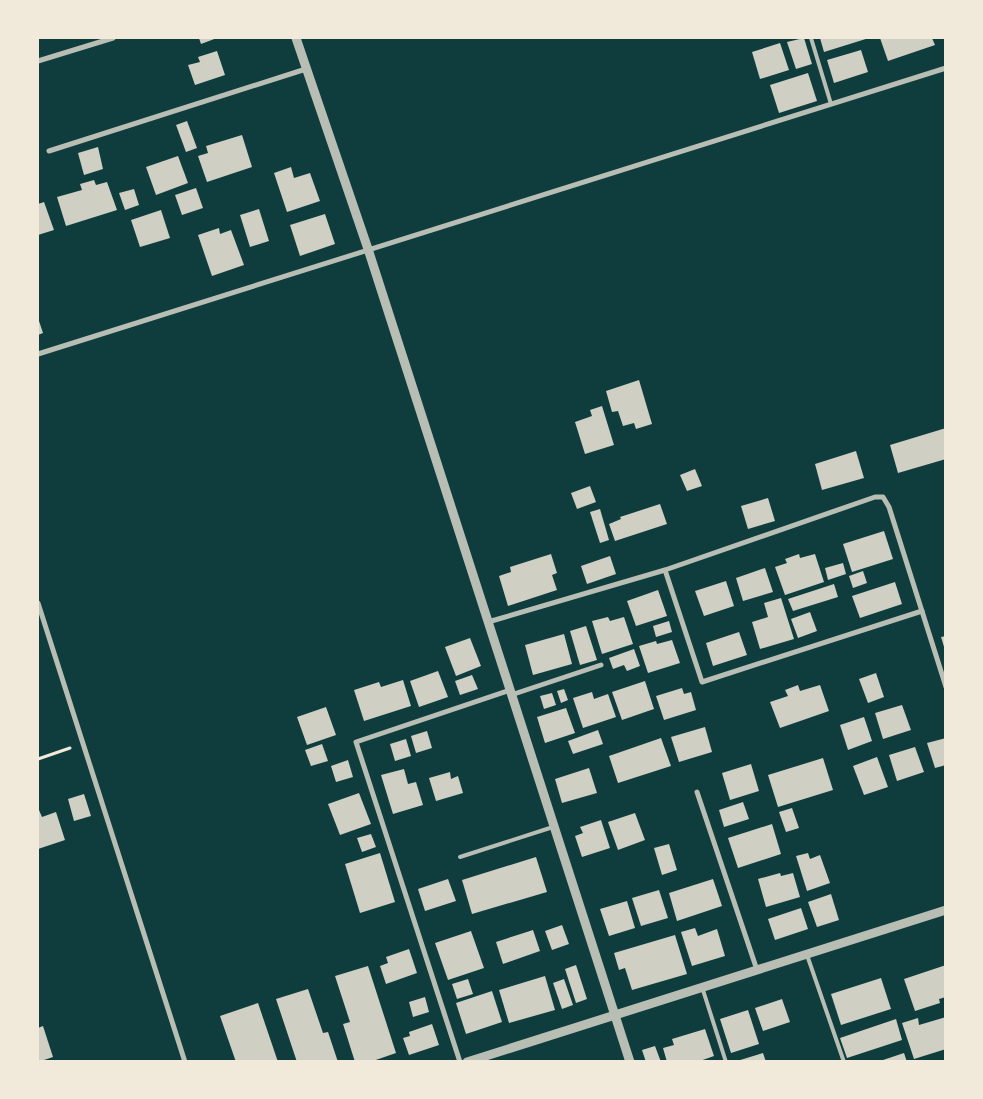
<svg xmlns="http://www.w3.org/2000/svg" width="983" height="1099" viewBox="0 0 983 1099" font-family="Arial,sans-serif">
<rect width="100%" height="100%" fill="#0f3d3e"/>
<g fill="#cfcfc3">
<polygon points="199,38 217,38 201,44"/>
<polygon points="804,38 812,64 796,69 787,42"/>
<polygon points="820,38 869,38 824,52"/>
<polygon points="880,38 932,38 935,45 888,61"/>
<polygon points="780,43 789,70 760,79 752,52"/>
<polygon points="861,50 868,72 834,83 827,60"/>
<polygon points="217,51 225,75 195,85 188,65 200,62 198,57"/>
<polygon points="808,73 817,101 779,113 770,85"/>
<polygon points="187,121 197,148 186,152 176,125"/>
<polygon points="242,135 252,167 207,182 198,156 208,153 206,146"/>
<polygon points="98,147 103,169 84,175 78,153"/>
<polygon points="178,156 188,183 156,195 146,167"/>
<polygon points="291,167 294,178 310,173 320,201 287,212 274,173"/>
<polygon points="94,180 96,185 107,182 117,210 66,226 57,197 82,190 80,184"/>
<polygon points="196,188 203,208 182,215 175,195"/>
<polygon points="134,189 139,205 125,210 119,193"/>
<polygon points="44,202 54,230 38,235 38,204"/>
<polygon points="259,209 269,241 250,247 240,215"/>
<polygon points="161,210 170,238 140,247 131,220"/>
<polygon points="325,214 335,244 300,256 290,225"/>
<polygon points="219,228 220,234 231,230 244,265 212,276 198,235"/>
<polygon points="38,318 43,333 38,335"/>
<polygon points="639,380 652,424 636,429 634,423 623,426 618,411 612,412 606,391"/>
<polygon points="602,406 614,445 585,454 575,422 592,416 590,410"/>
<polygon points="946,428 946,459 898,473 890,445"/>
<polygon points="856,451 864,478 822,490 815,464"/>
<polygon points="695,469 702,486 687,491 680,475"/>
<polygon points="590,486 596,502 577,509 571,493"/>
<polygon points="768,498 775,521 748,529 741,506"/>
<polygon points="660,504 667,524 615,541 609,524 621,519 620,517"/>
<polygon points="600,509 609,540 600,543 590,512"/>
<polygon points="884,531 893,559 852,572 843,544"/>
<polygon points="551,554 557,573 552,575 557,590 508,606 499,576 511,572 510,567"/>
<polygon points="799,554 800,558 815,554 824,582 785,595 775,567 787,563 785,559"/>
<polygon points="610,556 616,574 587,584 581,566"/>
<polygon points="843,563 846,574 828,580 825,568"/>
<polygon points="765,568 773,592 743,601 736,578"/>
<polygon points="863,571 867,583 853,588 849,576"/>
<polygon points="726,581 734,606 704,616 695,591"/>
<polygon points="895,582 902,604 860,618 852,596"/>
<polygon points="834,584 838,597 793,611 788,599"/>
<polygon points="658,590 667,616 636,626 627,601"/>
<polygon points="781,598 794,639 760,649 752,622 768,617 764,603"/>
<polygon points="810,612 817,631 798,638 791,619"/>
<polygon points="608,617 610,621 624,617 633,644 602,654 592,621"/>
<polygon points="669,621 672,632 656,637 653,626"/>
<polygon points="586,626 597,660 580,665 570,631"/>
<polygon points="739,632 747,655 713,666 706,643"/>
<polygon points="564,634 572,664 533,675 525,645"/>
<polygon points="946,636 946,649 945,650 941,637"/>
<polygon points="470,638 481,666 456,676 445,647"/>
<polygon points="672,640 680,663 648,673 639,646 656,641 657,644"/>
<polygon points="634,649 640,666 627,671 624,665 613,669 609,658"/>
<polygon points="438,671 448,697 419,707 410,681"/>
<polygon points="876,673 884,697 868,703 859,679"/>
<polygon points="472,675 478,689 460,695 455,681"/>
<polygon points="403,680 411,706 364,721 354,690 379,682 381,687"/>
<polygon points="645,681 654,709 622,720 612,692"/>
<polygon points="798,685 800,691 820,685 829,711 780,728 770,702 788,696 785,690"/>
<polygon points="682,688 684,694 691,692 696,710 664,720 656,696"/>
<polygon points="564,689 568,700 561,703 557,691"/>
<polygon points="592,692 594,699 608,694 616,717 583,728 573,698"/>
<polygon points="552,693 556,705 544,709 540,696"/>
<polygon points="902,705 911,730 883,739 875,713"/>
<polygon points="326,707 336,735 307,745 297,717"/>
<polygon points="566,708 575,733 545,743 537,717"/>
<polygon points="864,717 872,741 848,750 840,725"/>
<polygon points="705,727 712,752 679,762 671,737"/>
<polygon points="598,730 603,744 573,754 568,741"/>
<polygon points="427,731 432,748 416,753 411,736"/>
<polygon points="661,738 671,766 618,783 609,756"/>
<polygon points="946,738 946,765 935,768 927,743"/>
<polygon points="406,739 411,756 395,761 390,744"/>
<polygon points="322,744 328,761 311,766 305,750"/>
<polygon points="915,747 924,772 897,781 889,755"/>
<polygon points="877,757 888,787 864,795 853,766"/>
<polygon points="823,758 833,790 778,807 768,775"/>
<polygon points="348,760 353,777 336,782 331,766"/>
<polygon points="751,764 759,791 730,800 722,773"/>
<polygon points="589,768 597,793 562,803 555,779"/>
<polygon points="404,769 408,784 416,782 423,805 393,814 381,775"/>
<polygon points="450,772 451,779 458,776 463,793 436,801 429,778"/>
<polygon points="359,793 371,824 340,835 328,804"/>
<polygon points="84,794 91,816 74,821 68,799"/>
<polygon points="743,802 749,819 724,827 719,810"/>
<polygon points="792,808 799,828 786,832 779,812"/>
<polygon points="39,810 42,817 56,812 65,840 38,849"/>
<polygon points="635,813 645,840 618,850 608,822"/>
<polygon points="601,820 610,848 582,857 575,836 583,833 580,827"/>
<polygon points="772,824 781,854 738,868 728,838"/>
<polygon points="371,834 376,847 362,852 357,838"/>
<polygon points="669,844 677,870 662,875 654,848"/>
<polygon points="380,853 395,902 360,913 345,864"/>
<polygon points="808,853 810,859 820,855 830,883 807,891 796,856"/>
<polygon points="536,857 547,892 472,914 462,880"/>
<polygon points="780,873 781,876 793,873 800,897 766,907 758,879"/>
<polygon points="448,879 456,901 425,911 418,889"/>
<polygon points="713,879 722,906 677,921 669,893"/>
<polygon points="659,890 668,918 641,926 632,898"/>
<polygon points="831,894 839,920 817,927 808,902"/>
<polygon points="627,901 635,928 609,936 600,909"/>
<polygon points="801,908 808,929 775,940 768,919"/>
<polygon points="562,925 569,944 552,950 545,931"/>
<polygon points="695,928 698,936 717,929 725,956 692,966 681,932"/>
<polygon points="533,930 540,951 503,964 496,942"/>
<polygon points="471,931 484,968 448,980 435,943"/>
<polygon points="675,935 687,974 632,990 625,968 619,970 614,953"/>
<polygon points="409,949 417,973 386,984 380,966 388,963 386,957"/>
<polygon points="576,965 587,999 576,1003 565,969"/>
<polygon points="946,965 946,997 939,999 940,1003 915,1011 904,979"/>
<polygon points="368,966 396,1053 370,1062 355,1062 343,1024 350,1022 335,976"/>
<polygon points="545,976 555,1010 509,1023 499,990"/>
<polygon points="881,978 891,1009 841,1025 831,994"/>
<polygon points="468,979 473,994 457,999 452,984"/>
<polygon points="564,979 573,1005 562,1009 553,983"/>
<polygon points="308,989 323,1033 328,1032 338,1062 297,1062 276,999"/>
<polygon points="492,991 502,1022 466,1034 456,1003"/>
<polygon points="425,997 429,1012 413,1017 409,1002"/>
<polygon points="782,999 790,1022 763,1031 755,1008"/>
<polygon points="258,1003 278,1062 236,1062 220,1016"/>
<polygon points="748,1010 759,1044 731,1053 720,1019"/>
<polygon points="946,1017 946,1049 914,1059 902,1023 918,1018 919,1025"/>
<polygon points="896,1019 902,1040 847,1058 840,1038"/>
<polygon points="432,1024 439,1045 409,1055 403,1038 410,1036 409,1032"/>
<polygon points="43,1026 53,1057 38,1062 38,1028"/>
<polygon points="705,1029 714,1056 697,1062 667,1062 663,1048 674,1045 672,1039"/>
<polygon points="655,1046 661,1062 646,1062 642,1050"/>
<polygon points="763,1053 766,1062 737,1062 737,1061"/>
<polygon points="904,1053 907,1062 880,1062 880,1061"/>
</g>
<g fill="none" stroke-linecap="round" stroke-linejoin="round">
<polyline stroke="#f1e9da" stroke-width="3" points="38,759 70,748"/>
<g stroke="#b8beb3" stroke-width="4">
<polyline points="811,38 831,104"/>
<polyline points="460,857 553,827"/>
<polyline points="807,955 844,1062"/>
<polyline points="702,987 726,1062"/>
</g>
<g stroke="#b8beb3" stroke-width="5">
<polyline points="38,61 113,38"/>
<polyline points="49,151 306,69"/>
<polyline points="38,354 946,68"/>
<polyline points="665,570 702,682 922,611"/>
<polyline points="38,603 185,1062"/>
<polyline points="488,622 665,570 875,497 883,497 889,507 946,687"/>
<polyline points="511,695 601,665"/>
<polyline points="697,792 757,970"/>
<polyline points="460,1062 356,742 510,690"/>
</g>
<g stroke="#b8beb3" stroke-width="9">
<polyline points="296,38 368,249 630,1062"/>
<polyline points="467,1062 946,910"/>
</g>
</g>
<rect width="983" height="1099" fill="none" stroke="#f1e9da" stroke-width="78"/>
</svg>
